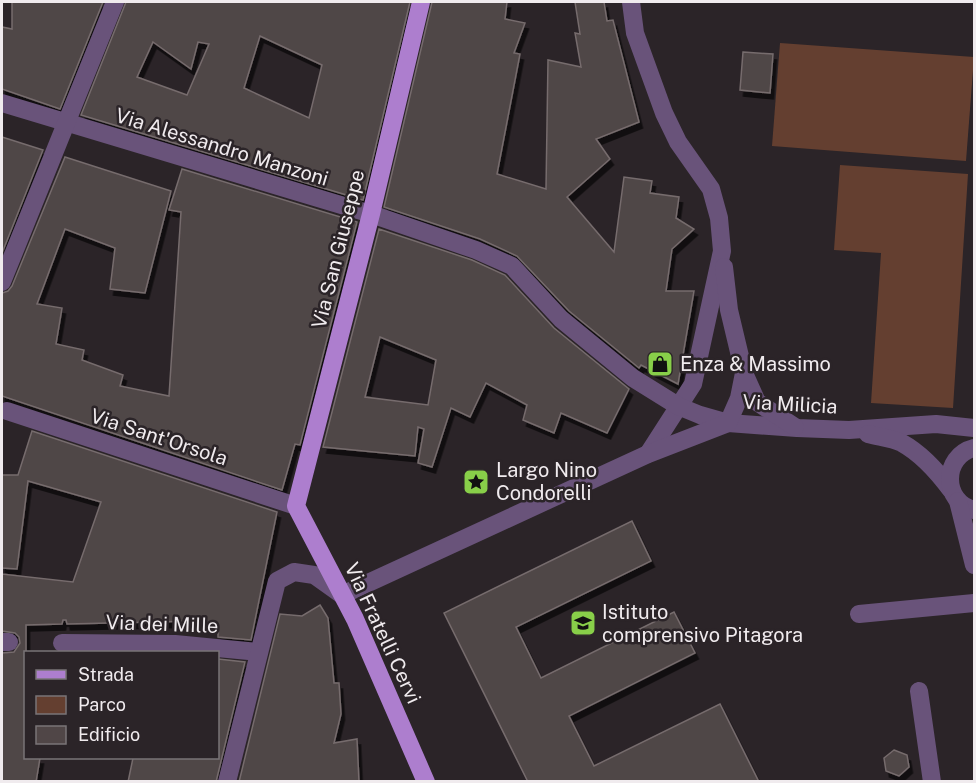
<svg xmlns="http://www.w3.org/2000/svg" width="976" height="783" viewBox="0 0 976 783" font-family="'Public Sans',sans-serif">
<defs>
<filter id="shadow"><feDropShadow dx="3.5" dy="6" stdDeviation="0" flood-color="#0009"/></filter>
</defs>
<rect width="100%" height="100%" fill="#2b2428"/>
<g fill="#643f30">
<polygon points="780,43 974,57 966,161 772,146"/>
<polygon points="840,165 968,174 953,408 871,403 881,253 834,250"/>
</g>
<g fill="#504647" stroke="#766c6d" stroke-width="1.5" fill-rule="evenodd" filter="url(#shadow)">
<polygon points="12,2 103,2 60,109 2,89 2,27 12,29"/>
<path d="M 126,2 L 410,2 L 363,200 L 81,115 ZM 260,36 L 322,65 L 309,118 L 244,88 ZM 153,42 L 191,69 L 198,42 L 209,44 L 187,95 L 137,77 Z"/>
<polygon points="432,2 507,2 505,19 525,23 514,53 520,54 497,174 546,189 548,60 581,67 575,33 580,34 575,2 604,2 607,21 613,20 639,122 596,139 610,159 567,197 614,252 624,177 652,181 650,193 679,197 676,218 694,229 672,249 666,291 694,291 678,384 641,365 639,368 569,311 517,256 480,239 384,207"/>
<polygon points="743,52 773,54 770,93 740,90"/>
<polygon points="2,137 43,150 2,253"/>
<polygon points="65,157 171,191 145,293 110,289 115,248 65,229 37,304 62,308 56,344 84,350 82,360 123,375 120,386 169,396 181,212 169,210 182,169 357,222 300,445 295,444 282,490 2,396 2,293 8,291 12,286"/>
<path d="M 379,229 L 472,260 L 505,275 L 554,328 L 629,389 L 607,433 L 561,413 L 554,433 L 523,420 L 527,405 L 486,383 L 470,417 L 451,408 L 432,467 L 418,463 L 424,429 L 418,427 L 415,456 L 323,447 ZM 380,337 L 436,360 L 428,405 L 365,397 Z"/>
<polygon points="32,431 277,512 251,640 218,637 218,625 196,621 67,624 66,620 63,620 62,624 26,625 26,758 40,758 36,782 2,782 2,653 14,652 20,643 19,637 15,633 2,631 2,574 73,582 101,502 28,481 17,569 2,568 2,475 18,475"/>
<polygon points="632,521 651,561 516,627 541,678 674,612 695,653 569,716 594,766 720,704 759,782 528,782 444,613"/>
<polygon points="320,605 328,618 334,683 339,683 341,714 334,743 357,739 359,782 239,782 280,614 302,616"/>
<polygon points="218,659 245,662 216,782 128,782 133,758 218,758"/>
<polygon points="894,750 907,755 909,767 899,776 886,771 884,758"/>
</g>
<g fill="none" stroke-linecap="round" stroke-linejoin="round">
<g stroke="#69537a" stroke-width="18">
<polyline points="631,2 635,33 664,113 678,142 711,189 719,218 722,251 693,384 648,454"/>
<polyline points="2,103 371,214 476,250 512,266 561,319 633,378 678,406 700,415 728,423 797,428 849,430 936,424 974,428"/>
<polyline points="724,267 729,310 744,373 757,402 795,427"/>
<polyline points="2,282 115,2"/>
<polyline points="7,411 296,506"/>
<path d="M 868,434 C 879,437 892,438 902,443 C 922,454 937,471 951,490"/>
<path d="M 974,448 C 942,456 942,502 974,510"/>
<polyline points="958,501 974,565"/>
<polyline points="859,614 974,603"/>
<polyline points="2,642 9,642"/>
<polyline points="62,643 175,644 259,652"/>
<polyline points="919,691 932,782"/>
<polyline points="227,782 277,581 294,572 314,575 342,595 648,454 728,423 739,398 744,373"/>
</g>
<polyline stroke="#ad7ece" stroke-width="18" points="421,2 371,214 296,506 355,619 426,782"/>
</g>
<defs>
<g id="shop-square" transform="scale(1.35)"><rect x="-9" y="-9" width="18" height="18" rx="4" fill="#88cf49" stroke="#2b2428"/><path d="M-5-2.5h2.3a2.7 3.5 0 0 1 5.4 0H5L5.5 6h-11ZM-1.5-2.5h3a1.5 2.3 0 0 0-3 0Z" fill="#111"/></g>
<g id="sight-square" transform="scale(1.35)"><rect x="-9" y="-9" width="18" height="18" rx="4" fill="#88cf49" stroke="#2b2428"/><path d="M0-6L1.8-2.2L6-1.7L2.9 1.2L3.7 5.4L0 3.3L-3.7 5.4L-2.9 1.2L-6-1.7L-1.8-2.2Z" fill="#111"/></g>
<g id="school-square" transform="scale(1.35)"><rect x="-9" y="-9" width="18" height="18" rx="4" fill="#88cf49" stroke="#2b2428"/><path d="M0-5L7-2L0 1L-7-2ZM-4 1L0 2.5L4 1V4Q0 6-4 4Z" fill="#111"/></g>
</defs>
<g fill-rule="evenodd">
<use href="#shop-square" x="660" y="364"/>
<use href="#sight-square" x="476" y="482"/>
<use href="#school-square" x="583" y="623"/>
</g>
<g text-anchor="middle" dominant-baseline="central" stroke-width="5" stroke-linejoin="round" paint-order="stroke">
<g font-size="20" fill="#f0ebee" stroke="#2b2428">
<text transform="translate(222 147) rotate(17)">Via Alessandro Manzoni</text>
<text transform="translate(338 249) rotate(-76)">Via San Giuseppe</text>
<text transform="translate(790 404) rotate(3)">Via Milicia</text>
<text transform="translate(159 437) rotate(18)">Via Sant'Orsola</text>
<text transform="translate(162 624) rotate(2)">Via dei Mille</text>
<text transform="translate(383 633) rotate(65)">Via Fratelli Cervi</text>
</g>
<g font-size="20" fill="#f0ebee" stroke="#2b2428" text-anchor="start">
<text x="680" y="364">Enza &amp; Massimo</text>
<text x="496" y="470">Largo Nino<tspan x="496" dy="23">Condorelli</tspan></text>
<text x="602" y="612">Istituto<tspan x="602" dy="23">comprensivo Pitagora</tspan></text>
</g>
</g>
<rect width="976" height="783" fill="none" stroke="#f0ebee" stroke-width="6"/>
<rect x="24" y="651" width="195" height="108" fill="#2b2428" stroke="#7a7477" stroke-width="1.5"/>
<rect x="36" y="670" width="30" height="9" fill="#ad7ece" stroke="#7a7477" stroke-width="1.5"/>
<text x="78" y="681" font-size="18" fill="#f0ebee">Strada</text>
<rect x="36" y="696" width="30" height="18" fill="#643f30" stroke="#7a7477" stroke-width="1.5"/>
<text x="78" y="711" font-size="18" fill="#f0ebee">Parco</text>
<rect x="36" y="726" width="30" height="18" fill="#504647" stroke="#7a7477" stroke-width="1.5"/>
<text x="78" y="741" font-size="18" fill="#f0ebee">Edificio</text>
</svg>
